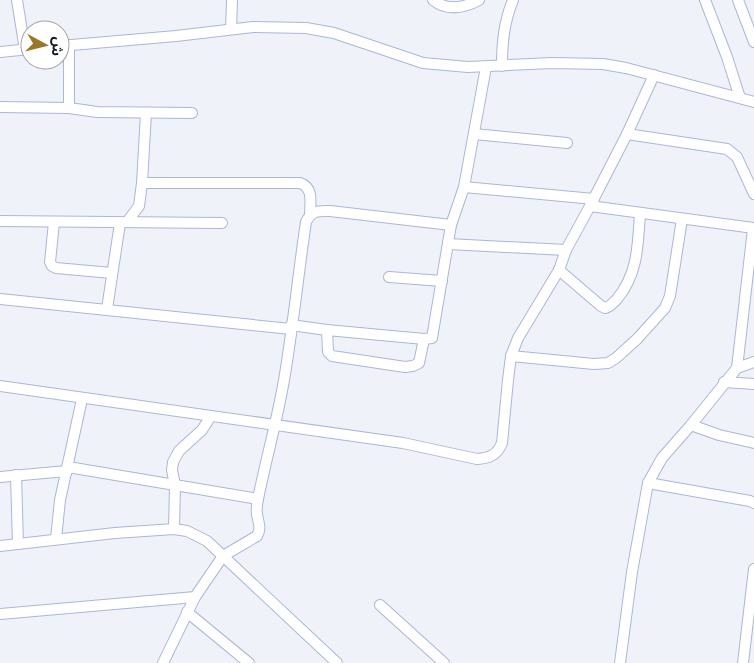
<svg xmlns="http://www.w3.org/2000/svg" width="754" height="663" viewBox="0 0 754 663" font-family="Figtree,'Noto Sans Arabic',sans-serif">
<rect width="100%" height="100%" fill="#eff2f9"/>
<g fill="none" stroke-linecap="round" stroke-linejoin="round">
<g stroke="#a9b7d8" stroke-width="12">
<g id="minor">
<polyline points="17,0 25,50"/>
<path d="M 433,0 C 447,11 464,8 479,0"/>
<polyline points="705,0 727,57 740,98"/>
<polyline points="738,0 754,42"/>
<polyline points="231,29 232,0"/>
<polyline points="69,45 69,108 97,112 192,113"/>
<polyline points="60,46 176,36 253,27 306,28 334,33 423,63 468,67 552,63 603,64 626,68 754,102"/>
<polyline points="0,52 30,49"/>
<path d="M 502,66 C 502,42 504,22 513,0"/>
<polyline points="0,107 69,108"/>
<polyline points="474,134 567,143"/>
<polyline points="627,134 727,149 737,157 754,194"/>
<polyline points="142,183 146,113"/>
<polyline points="464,187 594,199"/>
<polyline points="590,206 754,228"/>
<polyline points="0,221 222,223"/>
<polyline points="54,222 50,262 52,266 56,268 112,273"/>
<path d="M 127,222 L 139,206 L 142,183 L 300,183 C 314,188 310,202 310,215"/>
<polyline points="753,229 737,368 691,425 719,435 754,443"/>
<polyline points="448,244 566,250"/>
<path d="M 559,270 L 601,306 L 605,308 C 610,307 613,303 617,299 C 638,274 638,244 640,213"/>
<polyline points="389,277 442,281"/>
<polyline points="0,299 291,329"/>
<polyline points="107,309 120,223"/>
<polyline points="291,325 327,330 424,339 432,338 451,225 464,187 486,67"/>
<polyline points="327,330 328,352 332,356 405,367 413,366 419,363 424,339"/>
<polyline points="511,356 594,364 608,363 616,358 637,339 665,308 670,296 682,219"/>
<polyline points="737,368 754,362"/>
<polyline points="724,382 754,384"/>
<path d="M 0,386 L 403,443 L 477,459 C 490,458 497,455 502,443 L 508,380 L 511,356 L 518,338 L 559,270 L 566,250 L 590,206 L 627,134 L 654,75"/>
<polyline points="68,467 258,499"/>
<polyline points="16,475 18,544"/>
<polyline points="0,477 67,471"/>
<polyline points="648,483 750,501 754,503"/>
<polyline points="174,529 175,485 172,470 173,462 179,451 202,430 211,416"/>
<polyline points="56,539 60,500 82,399"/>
<polyline points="0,546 115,533 174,529 187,531 207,541 337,663"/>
<polyline points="380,605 444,663"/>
<polyline points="187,612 249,663"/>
<polyline points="0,614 195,597"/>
<path d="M 163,663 L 195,597 L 223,556 L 257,536 C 262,527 258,523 257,514 C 256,509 257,504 258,499 C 266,459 277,421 284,380 C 293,328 298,275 306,222 C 312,210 317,211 330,211 L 451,225"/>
<polyline points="620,663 632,572 648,483 662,458 691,425"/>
<polyline points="743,663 754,569"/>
</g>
</g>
<use href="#minor" stroke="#fff" stroke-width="10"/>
</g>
<g transform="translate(45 45) rotate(97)"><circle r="24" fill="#ffffff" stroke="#a1a3a8"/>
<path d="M0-4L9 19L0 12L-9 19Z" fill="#9a7822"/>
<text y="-8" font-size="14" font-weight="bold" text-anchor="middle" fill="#151a26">ش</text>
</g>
</svg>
